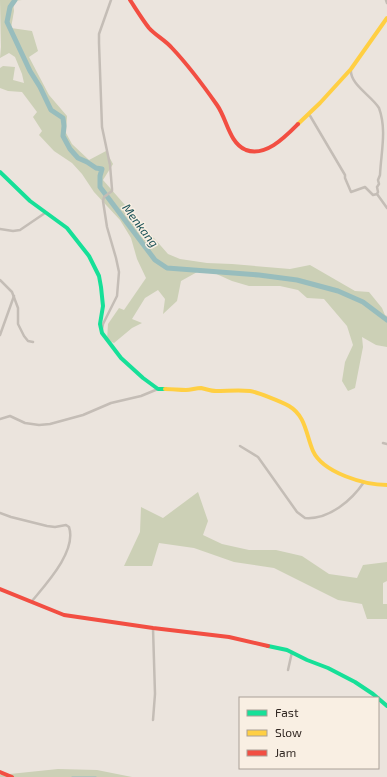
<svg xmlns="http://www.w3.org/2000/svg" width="387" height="777" viewBox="0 0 387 777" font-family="'Exo 2',sans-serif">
<rect width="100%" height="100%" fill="#ebe4dd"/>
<g fill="#ccd0b6">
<polygon points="0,0 22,0 13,1 14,11 11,28 32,31 38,51 29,57 49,95 67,116 66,133 72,144 89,160 106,151 113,164 103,180 168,254 180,259 207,263 232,264 290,269 310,265 355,291 369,292 382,308 385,315 387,316 387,347 376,345 362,337 363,347 355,388 348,391 342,381 345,362 353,345 347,326 324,299 307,298 298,290 280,286 249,286 232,281 212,272 199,271 181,281 177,301 163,314 165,299 158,290 145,298 132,319 142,323 132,328 114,343 107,340 108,324 119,308 124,310 146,278 137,259 131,238 120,220 94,192 82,174 72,163 54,151 39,135 42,131 33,117 37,112 22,92 8,91 0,88 0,68 3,66 15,67 13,80 24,83 22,74 15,57 9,53 0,58 1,47"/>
<polygon points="198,492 208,521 203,535 222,544 249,550 276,550 302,556 329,574 357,578 363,565 387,562 387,581 383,583 383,604 387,604 387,619 367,619 362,604 338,600 274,568 234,562 194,548 159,543 152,566 124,566 140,532 141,507 163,518"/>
<polygon points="58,769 97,770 132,777 0,777 0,775"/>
</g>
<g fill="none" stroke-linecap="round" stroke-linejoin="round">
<polyline stroke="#98bdbd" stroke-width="1" points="72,777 96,777"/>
<polyline stroke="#98bdbd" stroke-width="5" points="15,0 10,7 7,22 30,71 40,87 51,110 63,118 64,126 63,136 70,149 78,158 87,162 96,168 102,169 100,176 100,187 155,260 167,268 259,275 297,280 338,291 363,302 387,320"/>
<g stroke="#c4bdb6" stroke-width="2.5">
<polyline points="386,0 387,3"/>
<path d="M 351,69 C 349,84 372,96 379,108 C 387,130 381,152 380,175 L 378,180 L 379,184 L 377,187 L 378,192 L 377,194 L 387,208"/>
<polyline points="309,114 345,175 345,178 351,192 365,187 373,195 377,194"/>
<polyline points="0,229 13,231 20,230 45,213"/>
<polyline points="0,280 12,292 18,308 18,324 24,336 28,341 33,342"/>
<polyline points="102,329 103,324 117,296 119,272 116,258 107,227 103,201 104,197 112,191 112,189 110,165 102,127 99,43 99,34 111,0"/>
<polyline points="0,335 14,296"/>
<polyline points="0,419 10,416 25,423 39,425 50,424 83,415 111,403 141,396 158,389"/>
<polyline points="383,443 387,444"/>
<path d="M 240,446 L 258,457 L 297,512 L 305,518 C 329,520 352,500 364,482"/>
<path d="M 0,513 L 11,517 L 47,526 L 55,527 L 66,525 L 69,527 C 77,551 46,584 32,601"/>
<polyline points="153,628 155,694 153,720"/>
<polyline points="288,670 292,652"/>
</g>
<g stroke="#16e098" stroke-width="4">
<polyline points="0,172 30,201 67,228 89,256 99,276 101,287 103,306 100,324 102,333 121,358 143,378 158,389 165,389"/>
<polyline points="268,646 287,650 307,660 328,668 355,682 373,694 387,706"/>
</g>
<g stroke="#ffcf43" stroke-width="4">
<polyline points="298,124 320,103 351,69 387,18"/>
<path d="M 165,389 C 172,389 179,390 186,390 C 191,390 196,388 201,388 C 206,389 211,391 216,391 C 227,391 239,390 250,391 C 257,392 282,402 289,406 C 306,416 306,435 313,451 C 323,473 365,485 387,485"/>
</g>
<g stroke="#f24e42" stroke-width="4">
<path d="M 130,0 C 136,9 142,19 149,28 C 155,35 165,40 172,48 C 188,65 203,85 217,105 C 227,119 229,143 246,150 C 266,157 285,137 298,124"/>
<polyline points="0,589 64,615 153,628 229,637 268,646"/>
<polyline points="0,772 12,777"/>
</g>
</g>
<g text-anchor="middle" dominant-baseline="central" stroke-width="3" stroke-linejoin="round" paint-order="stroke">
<g font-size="12" font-style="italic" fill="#1a5156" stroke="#f9efe3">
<text transform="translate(141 225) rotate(53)">Menkang</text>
</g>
</g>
<rect x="239" y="697" width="140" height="72" fill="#f9efe3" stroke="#aaa097"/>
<rect x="247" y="710" width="20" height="6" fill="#16e098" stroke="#aaa097"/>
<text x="275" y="717" font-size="12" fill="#342a25">Fast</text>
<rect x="247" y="730" width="20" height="6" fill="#ffcf43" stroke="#aaa097"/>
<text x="275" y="737" font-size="12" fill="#342a25">Slow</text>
<rect x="247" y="750" width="20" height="6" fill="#f24e42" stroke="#aaa097"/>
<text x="275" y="757" font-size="12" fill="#342a25">Jam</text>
</svg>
